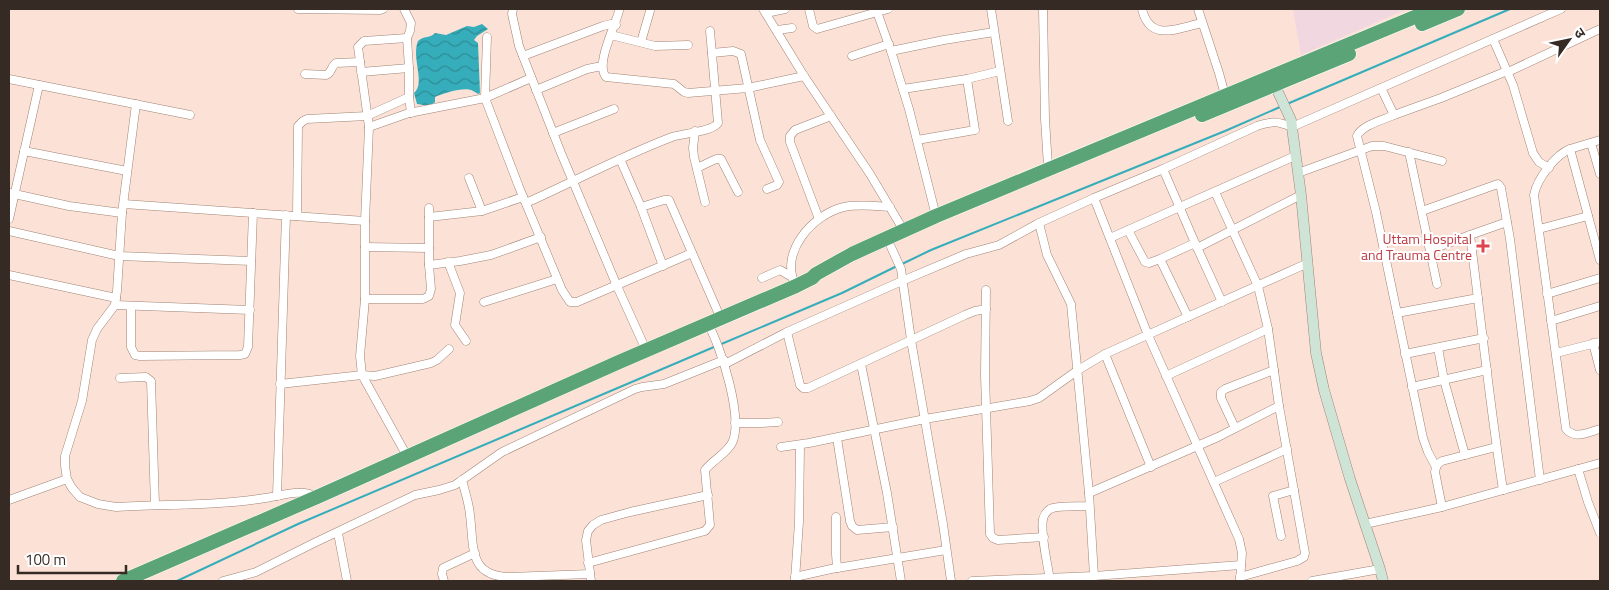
<svg xmlns="http://www.w3.org/2000/svg" width="1609" height="590" viewBox="0 0 1609 590" font-family="'Titillium Web','Noto Sans Devanagari',sans-serif">
<defs>
<pattern id="water-waves" width="16" height="10" patternUnits="userSpaceOnUse" patternTransform="scale(1.25)"><rect width="16" height="10" fill="#35adba"/><path d="M0 5q4-4 8 0t8 0" fill="none" stroke="#2e8d97"/></pattern>
</defs>
<rect width="100%" height="100%" fill="#fce2d6"/>
<polygon fill="#f0d7e0" points="1293,9 1407,9 1301,55"/>
<path fill="url(#water-waves)" d="M 482,24 L 488,29 L 477,36 L 474,40 L 478,43 L 480,93 L 478,94 C 476,93 474,91 471,90 C 464,87 443,93 435,97 L 435,102 L 430,106 L 417,104 L 414,93 C 426,83 411,58 418,41 C 423,36 431,38 435,33 L 446,35 L 467,26 L 474,27 Z"/>
<g fill="none" stroke-linecap="round" stroke-linejoin="round">
<g stroke="#35adba" stroke-width="2">
<polyline points="1287,104 1510,9"/>
<polyline points="902,264 931,250 1225,131 1280,107"/>
<polyline points="719,345 842,293 897,266"/>
<polyline points="177,581 298,524 714,347"/>
</g>
<g stroke="#a08375" stroke-width="9">
<g id="street">
<polyline points="298,9 380,10 383,9"/>
<polyline points="404,9 411,23 410,31 407,38 409,68 409,97 411,113"/>
<polyline points="513,9 512,14 519,46 561,153 617,286 646,350"/>
<polyline points="763,9 804,76 870,174 904,231"/>
<polyline points="809,9 813,26 817,29 888,9"/>
<polyline points="876,9 891,51 909,109 936,216"/>
<polyline points="991,9 1008,121"/>
<polyline points="1043,9 1045,119 1048,166 1050,169"/>
<path d="M 1142,9 C 1150,43 1178,28 1202,23"/>
<polyline points="1198,9 1219,73 1225,95"/>
<path d="M 619,11 C 615,27 595,64 606,77 L 674,84 L 684,92 L 688,93 L 748,88 L 804,76"/>
<polyline points="766,13 785,9"/>
<polyline points="777,30 792,28"/>
<polyline points="611,35 655,46 688,45"/>
<polyline points="487,37 485,98 519,187 562,290 570,302 577,302 692,253"/>
<polyline points="407,38 364,41 358,47 369,127 365,221 365,299 360,356 362,375 407,456"/>
<polyline points="1493,39 1513,85 1533,153 1539,162 1549,168"/>
<polyline points="641,42 650,11"/>
<polyline points="891,51 944,40 994,32"/>
<polyline points="712,53 733,51 741,54 760,140 779,182 777,185 767,189"/>
<polyline points="523,56 603,26 611,24 616,25"/>
<polyline points="852,56 889,44"/>
<polyline points="361,72 409,68"/>
<polyline points="1508,72 1600,29"/>
<path d="M 305,74 L 326,75 C 332,73 331,66 336,63 L 360,62"/>
<polyline points="9,79 190,115"/>
<polyline points="1381,88 1394,115 1441,98 1507,71"/>
<polyline points="903,89 967,79 1000,71"/>
<polyline points="536,90 587,69 602,66"/>
<path d="M 136,104 L 122,213 L 117,291 L 115,305 L 97,329 L 92,340 L 82,401 L 65,456 L 65,466 L 67,479 L 72,488 L 80,497 L 98,504 L 116,507 C 166,504 216,506 265,498 C 281,496 302,488 317,497"/>
<path d="M 1394,115 C 1383,120 1362,125 1357,136 L 1376,212 L 1423,438 L 1428,452 L 1436,467"/>
<polyline points="369,127 409,113 485,98 531,78"/>
<polyline points="695,131 693,148 694,157 705,202"/>
<polyline points="553,133 614,109"/>
<polyline points="917,140 975,130 967,79"/>
<polyline points="1600,140 1570,149 1600,260"/>
<polyline points="1591,143 1600,174"/>
<path d="M 1570,149 C 1555,155 1537,179 1534,195 L 1566,429 C 1575,440 1589,432 1600,429"/>
<polyline points="24,151 127,171"/>
<polyline points="1409,152 1437,284"/>
<polyline points="620,159 641,207 663,266"/>
<polyline points="697,168 716,159 721,159 738,192"/>
<polyline points="1163,169 1195,243 1222,302"/>
<polyline points="1298,173 1372,146 1384,146 1442,161"/>
<polyline points="469,178 482,211"/>
<polyline points="1215,192 1258,286 1268,329 1279,406 1305,553 1304,557 1297,561 1240,577"/>
<polyline points="10,193 69,206 122,213"/>
<polyline points="1094,198 1148,335 1239,539 1242,553 1240,581"/>
<path d="M 526,203 C 575,181 622,156 672,137 C 684,133 712,132 718,123 L 710,31"/>
<polyline points="124,204 365,221"/>
<polyline points="641,207 664,200 669,200 721,319"/>
<polyline points="429,208 429,265"/>
<polyline points="1422,211 1495,185 1498,184 1501,188 1510,239 1540,480"/>
<polyline points="297,216 298,126 303,121 307,119 367,116 409,97"/>
<polyline points="429,217 482,211 523,197"/>
<polyline points="9,219 39,85"/>
<polyline points="819,219 790,142 790,136 795,130 831,116"/>
<polyline points="1039,223 1047,255 1071,304 1089,493 1094,576"/>
<polyline points="1539,229 1588,216"/>
<polyline points="1128,230 1145,262 1149,263 1160,259"/>
<polyline points="9,231 119,256 251,261"/>
<polyline points="1470,235 1507,222"/>
<polyline points="1110,238 1295,156"/>
<polyline points="365,247 429,248"/>
<polyline points="891,247 901,269 911,340 943,524 951,581"/>
<polyline points="1197,248 1301,195"/>
<path d="M 1430,250 L 1470,235 C 1481,320 1490,406 1503,490"/>
<polyline points="448,262 460,293 455,325 466,341"/>
<polyline points="9,275 116,298"/>
<polyline points="762,278 780,270 792,277"/>
<path d="M 796,286 C 778,253 813,214 844,207 C 859,204 875,206 890,207"/>
<polyline points="986,290 985,375 990,534 993,538 998,540 1044,537"/>
<polyline points="1547,294 1600,278"/>
<polyline points="365,299 423,299 429,296 431,289 429,265 460,261 491,255 541,237"/>
<polyline points="484,302 557,279"/>
<polyline points="115,305 250,310"/>
<polyline points="131,306 131,347 135,355 140,356 240,355 245,354 248,347 253,213"/>
<polyline points="1397,313 1478,298"/>
<polyline points="1188,317 1160,259 1195,243"/>
<polyline points="1551,321 1600,306"/>
<polyline points="787,332 800,385 803,388 808,388 965,315 975,311 986,309"/>
<polyline points="1593,343 1600,370"/>
<polyline points="1438,348 1444,380 1465,455"/>
<polyline points="1556,353 1600,342"/>
<polyline points="1105,354 1151,467"/>
<polyline points="1405,354 1484,338"/>
<path d="M 725,364 L 787,332 L 902,281 L 966,254 L 999,245 L 1039,223 L 1094,198 L 1163,169 L 1257,126 C 1272,121 1277,121 1292,127 L 1561,9"/>
<polyline points="861,364 887,493 901,581"/>
<polyline points="1166,376 1268,329"/>
<polyline points="120,378 146,377 151,381 155,505"/>
<polyline points="280,384 362,375 375,376 431,363 437,360 449,349"/>
<polyline points="1412,387 1487,370"/>
<polyline points="735,423 761,423 778,422"/>
<polyline points="1235,428 1221,398 1221,392 1225,389 1274,370"/>
<polyline points="837,438 850,521 852,526 857,530 893,527"/>
<polyline points="781,447 809,443 925,419 1030,401 1039,398 1078,370 1105,354 1308,263"/>
<polyline points="1578,469 1588,502 1600,533"/>
<path d="M 462,480 C 465,492 469,503 470,515 C 474,546 468,576 509,577 L 590,574"/>
<polyline points="1214,482 1287,449"/>
<polyline points="1089,493 1218,437 1279,406"/>
<polyline points="277,496 286,215"/>
<polyline points="9,500 67,479"/>
<path d="M 1442,507 L 1435,472 C 1436,466 1437,464 1442,461 L 1496,447"/>
<polyline points="836,517 836,554 837,568"/>
<polyline points="1365,524 1442,507 1600,463"/>
<polyline points="338,533 347,581"/>
<polyline points="1281,536 1273,496 1294,490"/>
<path d="M 588,563 L 705,531 L 710,525 L 705,470 C 713,460 726,454 732,443 C 744,419 721,347 708,324"/>
<polyline points="795,577 831,569 946,550"/>
<polyline points="795,580 799,522 800,445"/>
<polyline points="223,581 256,572 314,543 415,495 439,490 455,485 502,452 635,389 642,387 664,384 724,360"/>
<polyline points="444,581 442,574 443,568 475,553"/>
<polyline points="591,581 586,540 588,531 593,525 601,520 630,512 708,495"/>
<polyline points="972,581 1094,576 1241,565"/>
<path d="M 1050,581 C 1048,565 1040,534 1043,519 C 1044,515 1047,511 1050,509 C 1059,505 1079,507 1089,506"/>
<polyline points="1312,581 1380,569"/>
</g>
</g>
<g stroke="#a08375" stroke-width="11">
<polyline id="secondary" points="1272,79 1291,120 1301,195 1316,353 1324,390 1350,479 1380,569 1383,581"/>
</g>
<g stroke="#fff" stroke-width="15">
<g id="highway">
<polyline points="1422,24 1458,9"/>
<polyline points="1202,115 1349,54"/>
<polyline points="123,581 317,497 619,362 796,286 812,278 816,274 852,254 936,216 1434,9"/>
</g>
</g>
<use href="#street" stroke="#fff" stroke-width="8"/>
<use href="#secondary" stroke="#cee4d6" stroke-width="10"/>
<use href="#highway" stroke="#5ba477" stroke-width="14"/>
</g>
<path fill="#e0444e" stroke="#fff" stroke-width="2" d="M1480.5 238.5h5v5h5v5h-5v5h-5v-5h-5v-5h5z"/>
<g text-anchor="middle" dominant-baseline="central" stroke-width="4" stroke-linejoin="round" paint-order="stroke">
<g font-size="14" fill="#be3a42" stroke="#fff" text-anchor="end">
<text x="1472" y="238">Uttam Hospital<tspan x="1472" dy="16">and Trauma Centre</tspan></text>
</g>
</g>
<rect width="1609" height="590" fill="none" stroke="#362a24" stroke-width="20"/>
<g transform="translate(1569 40) rotate(57)" stroke="#ffffff" stroke-width="4" paint-order="stroke">
<path d="M0-4L9 19L0 12L-9 19Z" fill="#362a24"/>
<text y="-8" font-size="14" font-weight="bold" text-anchor="middle" fill="#362a24">उ</text>
</g>
<path d="M18 565v8h108v-8" fill="none" stroke="#362a24" stroke-width="2.5"/>
<text x="25" y="565" font-size="15" fill="#362a24" stroke="#ffffff" stroke-width="4" paint-order="stroke">100 m</text>
</svg>
